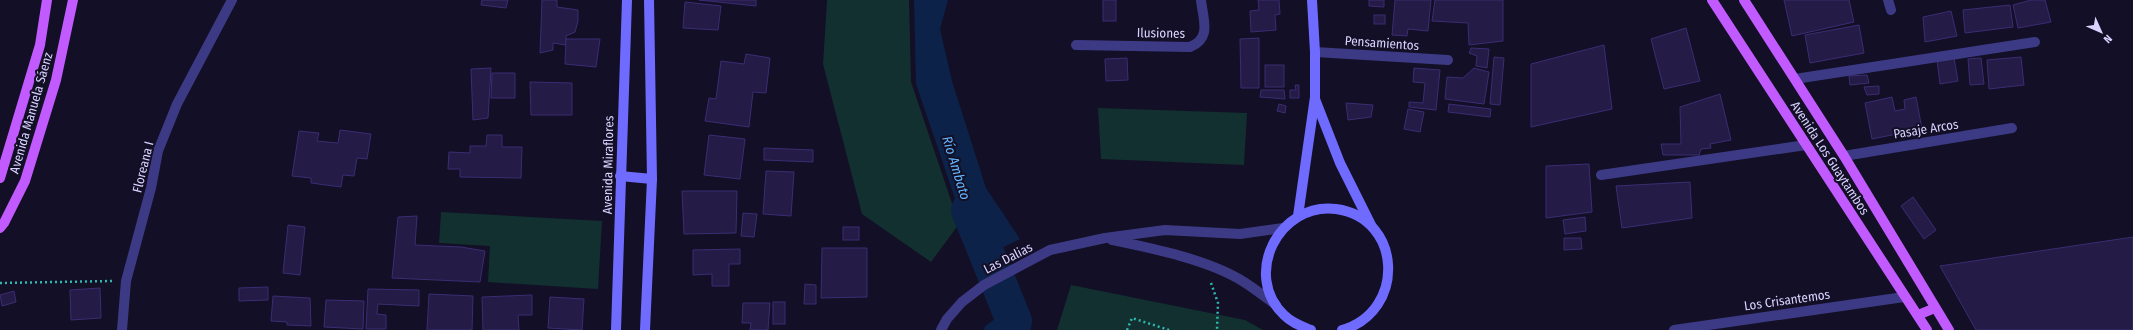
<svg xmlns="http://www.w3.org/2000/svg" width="2133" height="330" viewBox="0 0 2133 330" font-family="'Fira Sans Condensed',sans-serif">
<rect width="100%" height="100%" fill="#130f26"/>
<g fill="#12302f">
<polygon points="827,0 909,0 911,82 959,224 931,262 862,214 823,64"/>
<polygon points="1098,108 1247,113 1244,165 1101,159"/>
<polygon points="441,212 602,221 598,289 488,282 490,246 439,243"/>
<polygon points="1071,285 1245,320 1263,330 1057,330"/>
</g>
<g fill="#0c2248">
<polygon points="914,0 948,0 940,29 952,81 986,188 1020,239 983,257 962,219 916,84"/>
<polygon points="1018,303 1024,325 1022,330 984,330 985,326"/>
</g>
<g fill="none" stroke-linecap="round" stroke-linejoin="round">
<polyline stroke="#0c2248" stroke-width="36" points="969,210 1014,321 1012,330"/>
</g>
<g fill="#241b47" stroke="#3b2d73">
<polygon points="482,0 508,0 506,8 481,5"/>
<polygon points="542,0 557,0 557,7 578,10 578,21 575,32 566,36 566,45 553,43 553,50 540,53"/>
<polygon points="699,0 756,0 756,6"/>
<rect x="1103" y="0" width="13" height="21"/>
<polygon points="1258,0 1279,0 1280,14 1275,15 1276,30 1251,32 1250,11 1259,10"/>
<polygon points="1369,0 1384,0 1384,7 1369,6"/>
<polygon points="1395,0 1431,0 1428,31 1408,29 1407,36 1392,35"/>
<polygon points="1435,0 1503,0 1503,41 1469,45 1468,23 1432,21"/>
<polygon points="1784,0 1849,0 1854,22 1792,36"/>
<polygon points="2031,0 2045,0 2051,22 2018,28 2013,5"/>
<polygon points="685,2 721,6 718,30 683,28"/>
<polygon points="2010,5 2013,27 1965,33 1963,10"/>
<polygon points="1951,11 1957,36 1925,42 1923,17"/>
<rect x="1374" y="15" width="11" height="9"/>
<polygon points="1859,25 1864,53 1810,63 1805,35"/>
<polygon points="1686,28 1700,81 1664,89 1651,39"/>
<polygon points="1259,38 1259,88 1241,88 1240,39"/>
<polygon points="566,39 600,39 596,67 565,64"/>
<polygon points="1604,45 1612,109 1531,127 1531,64"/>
<polygon points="1471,48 1489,49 1487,68 1476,66 1477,56 1469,53"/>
<polygon points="746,54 770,58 766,93 753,92 749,127 705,121 709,98 716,99 721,61 744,64"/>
<polygon points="1494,57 1504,58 1500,105 1490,104"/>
<polygon points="2021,57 2024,85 1989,89 1987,60"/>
<polygon points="1127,58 1128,80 1106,81 1105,59"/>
<polygon points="1954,58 1958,81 1940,84 1937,60"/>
<polygon points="1981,58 1984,84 1970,85 1968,59"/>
<rect x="1265" y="65" width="19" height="22"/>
<polygon points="491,68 488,118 473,120 471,69"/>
<polygon points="1414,68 1440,70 1436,110 1409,107 1409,102 1423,103 1425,83 1413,82"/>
<polygon points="1474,68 1489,72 1484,104 1445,99 1447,77 1463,78"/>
<polygon points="492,73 515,73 515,98 491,98"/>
<polygon points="1867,75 1869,83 1850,85 1849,76"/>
<polygon points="530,82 572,83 572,115 531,115"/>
<polygon points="1295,85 1299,85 1299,98 1290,98 1290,90 1296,90"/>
<polygon points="1879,86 1879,94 1867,95 1864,87"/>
<polygon points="1261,90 1284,90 1285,99 1260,97"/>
<polygon points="1720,94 1731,140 1710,144 1711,148 1701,149 1699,155 1663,155 1661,144 1681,144 1680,107"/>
<polygon points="1892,97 1895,111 1905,109 1904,100 1916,97 1922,129 1872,139 1865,103"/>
<polygon points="1346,103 1373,105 1371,117 1348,120"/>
<polygon points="1279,104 1286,106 1285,113 1277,111"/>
<polygon points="1449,104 1491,109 1490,117 1448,112"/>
<polygon points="1408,109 1424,112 1420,132 1404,129"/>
<polygon points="340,130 371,134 367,159 357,158 354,176 343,175 341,187 311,183 311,178 292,176 299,131 319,133 317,141 338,143"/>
<polygon points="487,135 502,135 502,147 522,147 521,178 460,177 460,169 448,169 449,152 470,153 470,146 486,146"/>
<polygon points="709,135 745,139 740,179 704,175"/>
<polygon points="764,148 813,150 813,162 764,160"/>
<polygon points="1589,164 1592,212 1546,218 1546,166"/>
<polygon points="766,171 794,172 791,216 763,214"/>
<polygon points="1690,182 1692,218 1622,228 1616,186"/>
<polygon points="682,191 737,191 736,233 684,234"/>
<polygon points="1913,197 1936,230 1924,239 1901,206"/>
<polygon points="743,213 757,214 754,237 741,236"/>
<polygon points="417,216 415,245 461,247 485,251 480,282 392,278 398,217"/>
<polygon points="1585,217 1586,231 1565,234 1563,220"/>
<polygon points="288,225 305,227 300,275 283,273"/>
<rect x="843" y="227" width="16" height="13"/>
<polygon points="2133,237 2133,330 1976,330 1940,266"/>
<polygon points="1564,238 1581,238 1582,249 1564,250"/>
<polygon points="822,248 867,248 867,297 821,298"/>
<polygon points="740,249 740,264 729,264 729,286 712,286 712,274 693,275 693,250"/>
<polygon points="805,284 816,285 816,304 804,304"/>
<polygon points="268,287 268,300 239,301 239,288"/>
<polygon points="100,288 101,318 71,320 70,290"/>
<polygon points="368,289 419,290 419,306 378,304 377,314 386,315 386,329 366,329"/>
<polygon points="14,291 16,302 2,306 0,295"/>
<polygon points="429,294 473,296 472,330 427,330"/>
<polygon points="532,295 532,315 518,315 519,330 483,330 482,297"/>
<polygon points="273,296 310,298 311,326 287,325 287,322 271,321"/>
<polygon points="550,297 584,299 582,330 548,328"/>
<polygon points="326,300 364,301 363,329 324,327"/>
<rect x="773" y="302" width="12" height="22"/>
<polygon points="743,303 770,303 768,330 750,330 751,323 742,323"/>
</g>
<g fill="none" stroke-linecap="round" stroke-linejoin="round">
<g stroke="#2fb8b0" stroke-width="2.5" stroke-dasharray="2 3" stroke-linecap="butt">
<polyline points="0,283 112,281"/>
<polyline points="1211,283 1218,303 1217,330"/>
<polyline points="1127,330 1132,318 1169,330"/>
</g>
<g stroke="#3d3a85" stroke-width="10">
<polyline points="1888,0 1891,10"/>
<polyline points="1844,156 2012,128"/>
<polyline points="1601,175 1806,145"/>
</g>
<g stroke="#3d3a85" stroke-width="10">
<path d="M 1076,45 L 1190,47 C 1212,38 1203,20 1201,0"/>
<polyline points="1315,52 1448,60"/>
<polyline points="1795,79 2035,42"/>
<polyline points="122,330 126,281 151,188 158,151 177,104 232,0"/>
<polyline points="1674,330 1904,297"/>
</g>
<g stroke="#3d3a85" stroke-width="10">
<path d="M 1112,240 C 1151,248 1210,260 1244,282 C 1255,289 1265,297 1276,305"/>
<polyline points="941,330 947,319 962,302 984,285 1050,250 1105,238 1165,230 1240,234 1283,228"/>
</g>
<g stroke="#6f6bff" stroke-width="10">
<polyline points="1315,99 1340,163 1371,225"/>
<polyline points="620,176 652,179"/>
<polyline points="1298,216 1315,97 1315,52 1312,0"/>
<polyline points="616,330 627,0"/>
<polyline points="645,330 652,179 649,0"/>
<path d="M 1311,330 C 1301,326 1292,323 1284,315 C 1242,275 1279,202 1336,209 C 1403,218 1406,312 1342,330"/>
</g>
<g stroke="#c25bff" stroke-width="10">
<polyline points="1712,0 1927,330"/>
<polyline points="1744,0 1844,156 1949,330"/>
<polyline points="0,178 40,45 47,0"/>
<polyline points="0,228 4,223 25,181 56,80 73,0"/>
<polyline points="1918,315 1935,308"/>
</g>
</g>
<g text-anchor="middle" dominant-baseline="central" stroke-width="4" stroke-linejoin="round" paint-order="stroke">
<g font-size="13" fill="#d9d4ff" stroke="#130f26">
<text transform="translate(1161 33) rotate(1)">Ilusiones</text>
<text transform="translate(1382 43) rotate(4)">Pensamientos</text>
<text transform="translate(31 113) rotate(-74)">Avenida Manuela Sáenz</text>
<text transform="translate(1926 129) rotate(-9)">Pasaje Arcos</text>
<text transform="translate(1830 158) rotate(57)">Avenida Los Guaytambos</text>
<text transform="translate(608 165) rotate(-89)">Avenida Miraflores</text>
<text transform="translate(143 167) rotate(-76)">Floreana I</text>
<text transform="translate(1008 258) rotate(-27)">Las Dalias</text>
<text transform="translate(1787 300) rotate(-8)">Los Crisantemos</text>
</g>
<g font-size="14" font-style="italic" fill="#62b6ff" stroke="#130f26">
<text transform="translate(956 168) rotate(73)">Río Ambato</text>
</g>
</g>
<g transform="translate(2101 32) rotate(135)" stroke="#130f26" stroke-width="3" paint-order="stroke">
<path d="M0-3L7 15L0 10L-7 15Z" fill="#d9d4ff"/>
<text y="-6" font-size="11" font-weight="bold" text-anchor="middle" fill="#d9d4ff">N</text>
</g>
</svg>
